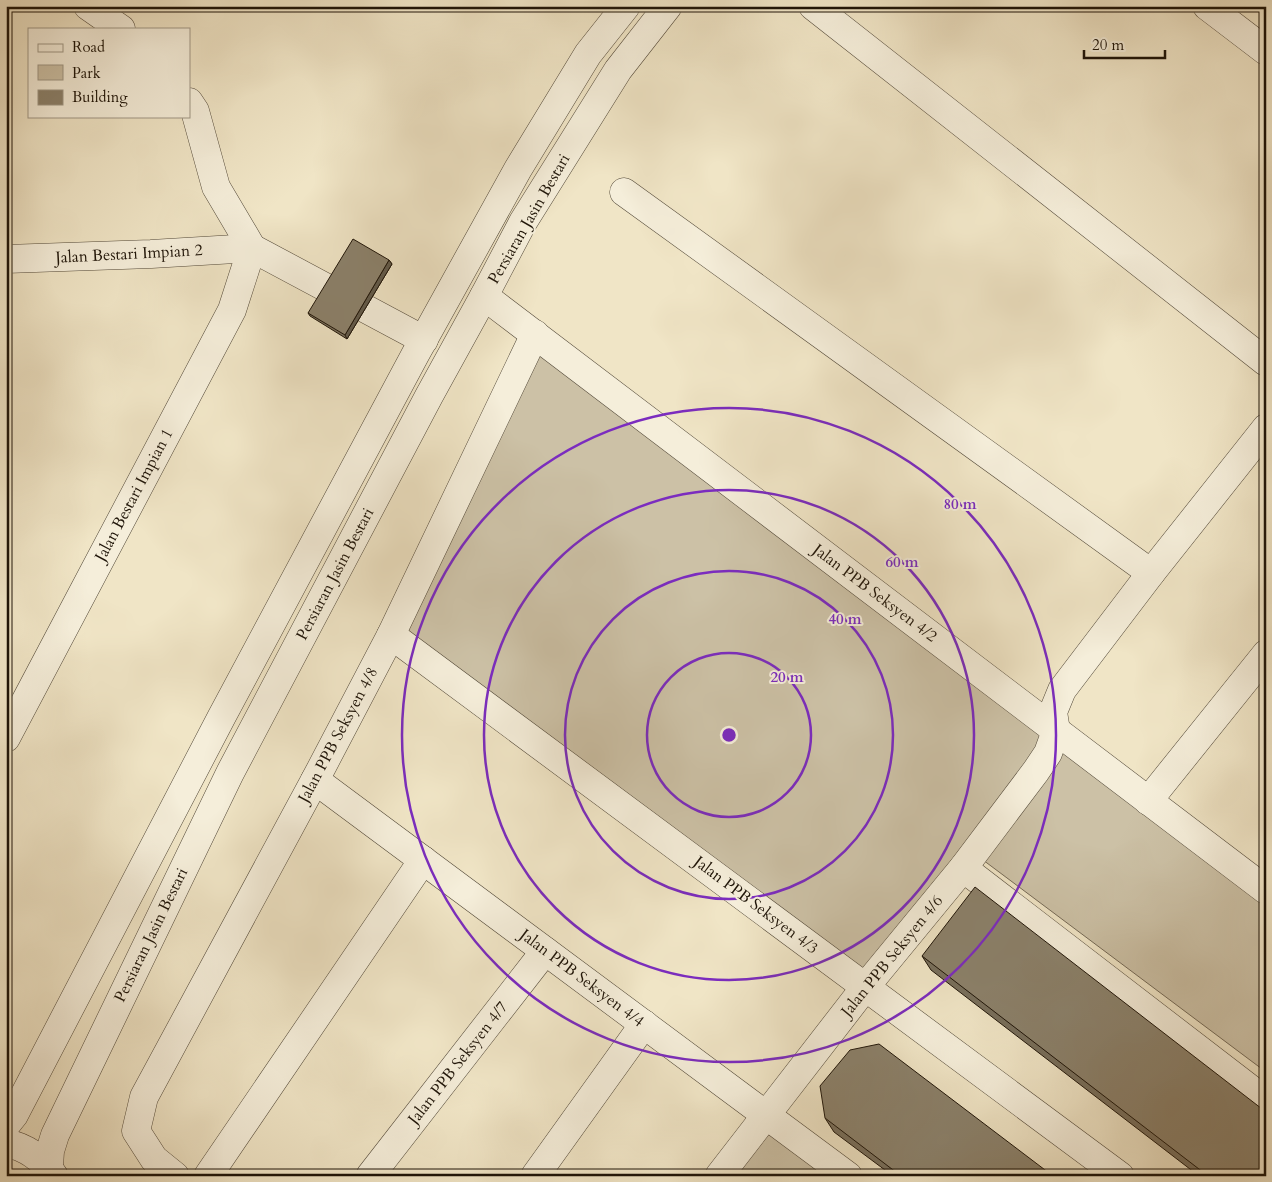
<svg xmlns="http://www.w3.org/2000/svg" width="1272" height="1182" viewBox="0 0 1272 1182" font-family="Cardo,serif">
<rect width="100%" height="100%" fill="#f0e5c6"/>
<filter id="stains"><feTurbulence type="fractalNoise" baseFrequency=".004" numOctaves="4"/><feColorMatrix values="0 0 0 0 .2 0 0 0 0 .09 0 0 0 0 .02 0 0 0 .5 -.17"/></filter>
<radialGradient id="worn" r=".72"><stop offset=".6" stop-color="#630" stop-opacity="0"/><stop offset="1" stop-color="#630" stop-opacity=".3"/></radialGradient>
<g fill="#ccc1a6" stroke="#756a57">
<polygon points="536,343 1048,731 1043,751 863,971 401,633"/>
<polygon points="1059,742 1266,899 1266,1072 979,857"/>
<polygon points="769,1126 836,1176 730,1176"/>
</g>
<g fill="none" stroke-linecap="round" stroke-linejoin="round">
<g stroke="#524838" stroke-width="29">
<g id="minor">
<polyline points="88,6 121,29"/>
<polyline points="813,6 1266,362"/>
<polyline points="1207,6 1266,51"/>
<polyline points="189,102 195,111 216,187 252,248"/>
<polyline points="624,192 1151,573"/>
<polyline points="252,248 424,340"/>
<polyline points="6,259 151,254 252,248"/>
<polyline points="484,296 1266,890"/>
<polyline points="391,635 1120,1176"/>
<polyline points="6,738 232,310 252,248"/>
<polyline points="315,780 848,1176"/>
<polyline points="1148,801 1266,654"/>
<polyline points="963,868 1266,1101"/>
<polyline points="6,1125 14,1115 221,718 415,355 518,169 588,54 626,6"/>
<path d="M 6,1143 C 26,1147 43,1159 54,1176"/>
<polyline points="49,1167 50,1151 55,1135 230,773 429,396 484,296 523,222 618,70 668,6"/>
<polyline points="175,1176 154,1159 136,1131 144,1097 315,780 391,635 535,334"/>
<polyline points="208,1176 423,860"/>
<polyline points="370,1176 545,951"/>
<polyline points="535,1176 644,1024"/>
<polyline points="719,1176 866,986 963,868 1036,771 1048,753 1056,731 1053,712 1062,690 1151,573 1266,428"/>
</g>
</g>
<use href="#minor" stroke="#f5eeda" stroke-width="28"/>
</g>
<g fill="#786f5c" stroke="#1e1408">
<polygon points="389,260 392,264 347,339 310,316 308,313"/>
<polygon points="922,956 1266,1176 1199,1176 931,970"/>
<polygon points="825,1118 1053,1176 893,1176 834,1132"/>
</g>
<polygon fill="#615a4b" stroke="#1e1408" points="389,260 392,264 347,339 345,335"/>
<g fill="#8b816b" stroke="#1e1408">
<polygon points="353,239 389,260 345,335 308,313"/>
<polygon points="975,887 1266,1112 1266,1176 1208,1176 922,956"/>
<polygon points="879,1044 1053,1176 901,1176 825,1118 820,1086 850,1050"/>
</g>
<g fill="none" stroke="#7b2cbf" stroke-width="2.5">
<circle cx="729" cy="735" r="82"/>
<circle cx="729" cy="735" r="164"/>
<circle cx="729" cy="735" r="245"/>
<circle cx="729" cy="735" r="327"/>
</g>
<g text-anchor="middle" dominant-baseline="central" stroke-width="4" stroke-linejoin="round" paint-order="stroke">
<g font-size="16" fill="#1e1408" stroke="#f5eeda">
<text transform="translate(529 219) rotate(-60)">Persiaran Jasin Bestari</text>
<text transform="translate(129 254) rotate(-3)">Jalan Bestari Impian 2</text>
<text transform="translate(134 495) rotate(-62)">Jalan Bestari Impian 1</text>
<text transform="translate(335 574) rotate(-62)">Persiaran Jasin Bestari</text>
<text transform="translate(875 593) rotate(37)">Jalan PPB Seksyen 4/2</text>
<text transform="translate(338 735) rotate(-62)">Jalan PPB Seksyen 4/8</text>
<text transform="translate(756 905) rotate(37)">Jalan PPB Seksyen 4/3</text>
<text transform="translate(151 935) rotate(-64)">Persiaran Jasin Bestari</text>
<text transform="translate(892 956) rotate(-51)">Jalan PPB Seksyen 4/6</text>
<text transform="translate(582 978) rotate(37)">Jalan PPB Seksyen 4/4</text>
<text transform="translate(458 1063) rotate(-52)">Jalan PPB Seksyen 4/7</text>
</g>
</g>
<circle cx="729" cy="735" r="8" fill="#7b2cbf" stroke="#f5eeda" stroke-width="2.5"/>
<g font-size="15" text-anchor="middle" font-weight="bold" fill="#7b2cbf" stroke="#f5eeda" stroke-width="4" stroke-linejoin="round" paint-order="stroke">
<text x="960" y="509">80 m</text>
<text x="902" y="567">60 m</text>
<text x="845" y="624">40 m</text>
<text x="787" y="682">20 m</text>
</g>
<rect width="1272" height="1182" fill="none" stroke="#f0e5c6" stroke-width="25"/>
<rect x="8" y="8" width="1257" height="1167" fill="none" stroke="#1e1408" stroke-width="2.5"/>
<rect x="12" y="12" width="1247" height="1157" fill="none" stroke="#1e1408"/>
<rect x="28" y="28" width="162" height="90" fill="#f5eeda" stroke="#9f9786"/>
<rect x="38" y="44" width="25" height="8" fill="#f5eeda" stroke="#9f9786"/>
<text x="72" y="52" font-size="15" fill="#1e1408">Road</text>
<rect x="38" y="65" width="25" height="15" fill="#ccc1a6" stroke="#9f9786"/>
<text x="72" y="78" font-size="15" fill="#1e1408">Park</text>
<rect x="38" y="90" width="25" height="15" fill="#8b816b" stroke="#9f9786"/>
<text x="72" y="102" font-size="15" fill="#1e1408">Building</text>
<path d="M1084 50v8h81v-8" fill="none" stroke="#1e1408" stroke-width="2.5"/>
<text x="1092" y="50" font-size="15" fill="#1e1408" stroke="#f5eeda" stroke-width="4" paint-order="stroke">20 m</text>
<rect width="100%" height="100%" filter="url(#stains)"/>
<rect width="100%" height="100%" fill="url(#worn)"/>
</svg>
